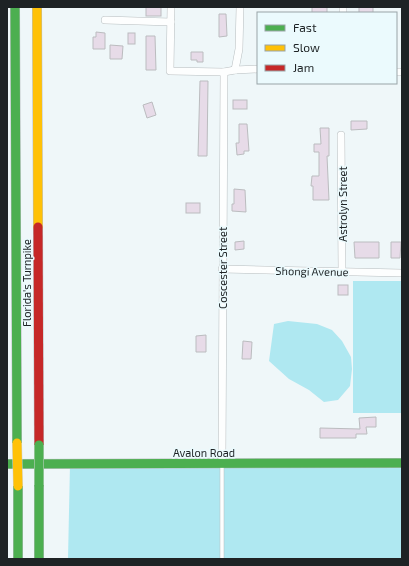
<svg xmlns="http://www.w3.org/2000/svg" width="409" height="566" viewBox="0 0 409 566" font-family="'Exo 2',sans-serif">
<rect width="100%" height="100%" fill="#eff7f9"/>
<g fill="#afe8f1">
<rect x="353" y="281" width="49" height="132"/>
<polygon points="288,321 317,324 332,330 342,341 351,357 352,369 350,386 338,400 324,402 309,390 289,379 269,361 274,324"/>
<polygon points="402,463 402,559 68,559 70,464"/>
</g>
<g fill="#e7dbe8" stroke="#bbbcbf">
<rect x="146" y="7" width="15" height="9"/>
<rect x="312" y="7" width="15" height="6"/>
<rect x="359" y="7" width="14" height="6"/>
<polygon points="219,14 226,14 227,36 219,37"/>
<polygon points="96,32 105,33 105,49 93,49 93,37 96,37"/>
<rect x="128" y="33" width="7" height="11"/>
<polygon points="146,36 155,36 156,70 146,70"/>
<polygon points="110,45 123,46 122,59 110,59"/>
<polygon points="191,52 203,52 203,62 197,62 197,60 191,60"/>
<polygon points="200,81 208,81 207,156 198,156"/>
<rect x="233" y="100" width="14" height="9"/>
<polygon points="152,102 156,115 147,118 143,105"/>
<polygon points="351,121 367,121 367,129 351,130"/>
<polygon points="239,124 247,124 249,151 244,151 244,154 237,155 236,143 239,143"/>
<polygon points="320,128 329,128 329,156 327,156 329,200 313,200 313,186 311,186 312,176 319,176 319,152 314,152 314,144 321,144"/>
<polygon points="234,189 245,190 246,212 232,211 232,204 234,204"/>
<rect x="186" y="203" width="14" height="10"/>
<polygon points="244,241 244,249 235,250 235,242"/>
<polygon points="354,242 379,242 379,258 355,258"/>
<polygon points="391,242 401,242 400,258 391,258"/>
<rect x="338" y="285" width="10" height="10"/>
<polygon points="206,335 206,352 196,352 196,336"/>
<polygon points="243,341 252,342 251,359 242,359"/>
<polygon points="376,417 376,427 366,427 367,434 356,434 356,438 320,438 320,428 360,429 359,418"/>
</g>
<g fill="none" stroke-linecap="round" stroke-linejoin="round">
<g stroke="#b7bdbf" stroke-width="4.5">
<polyline id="lane" points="222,464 222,559"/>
</g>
<g stroke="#b7bdbf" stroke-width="8">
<g id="street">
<polyline points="171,7 170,71 224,72 235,70 258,69"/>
<polyline points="343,13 343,7"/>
<polyline points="105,20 171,22"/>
<polyline points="235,70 239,49 240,7"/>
<polyline points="396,72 402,72"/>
<polyline points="341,135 342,272"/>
<polyline points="222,269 402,273"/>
<polyline points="222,463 224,72"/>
</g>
</g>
<g stroke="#b7bdbf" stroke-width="10">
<g id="fast">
<polyline points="15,7 17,443"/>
<polyline points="7,464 402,463"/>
<polyline points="39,485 39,559"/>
<polyline points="18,486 18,559"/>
</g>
</g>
<g stroke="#b7bdbf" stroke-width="10">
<polyline id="slow" points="37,7 38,227"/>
</g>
<g stroke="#b7bdbf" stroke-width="10">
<polyline id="jam" points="38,227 39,445"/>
</g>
<use href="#lane" stroke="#fdfefe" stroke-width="3.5"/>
<use href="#street" stroke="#fdfefe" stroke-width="7"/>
<use href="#fast" stroke="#4caf50" stroke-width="9"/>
<use href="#slow" stroke="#ffc107" stroke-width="9"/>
<use href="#jam" stroke="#c62828" stroke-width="9"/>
<g stroke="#d1d4d5" stroke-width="10" stroke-linecap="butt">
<polyline id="fast-bridge" points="39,445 39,485"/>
</g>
<g stroke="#d1d4d5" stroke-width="10" stroke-linecap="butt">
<polyline id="slow-bridge" points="17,443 18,486"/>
</g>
<use href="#fast-bridge" stroke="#4caf50" stroke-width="9"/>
<use href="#slow-bridge" stroke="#ffc107" stroke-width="9"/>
</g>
<g text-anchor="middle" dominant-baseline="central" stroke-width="3" stroke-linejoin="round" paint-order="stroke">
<g font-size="11" fill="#1e2325" stroke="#ebfafd">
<text transform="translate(342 204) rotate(-90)">Astrolyn Street</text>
<text transform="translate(222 268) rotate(-90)">Coscester Street</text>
<text transform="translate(312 271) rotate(1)">Shongi Avenue</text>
<text transform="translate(26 283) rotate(-90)">Florida's Turnpike</text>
<text x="204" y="452">Avalon Road</text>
</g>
</g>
<rect width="409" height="566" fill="none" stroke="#1e2325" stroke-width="16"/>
<rect x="257" y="12" width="140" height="72" fill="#ebfafd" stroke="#99a4a7"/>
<rect x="265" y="25" width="20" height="6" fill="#4caf50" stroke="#99a4a7"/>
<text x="293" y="32" font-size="12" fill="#1e2325">Fast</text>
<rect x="265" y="45" width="20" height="6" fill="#ffc107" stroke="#99a4a7"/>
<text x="293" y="52" font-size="12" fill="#1e2325">Slow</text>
<rect x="265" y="65" width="20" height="6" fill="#c62828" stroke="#99a4a7"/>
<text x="293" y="72" font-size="12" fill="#1e2325">Jam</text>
</svg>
